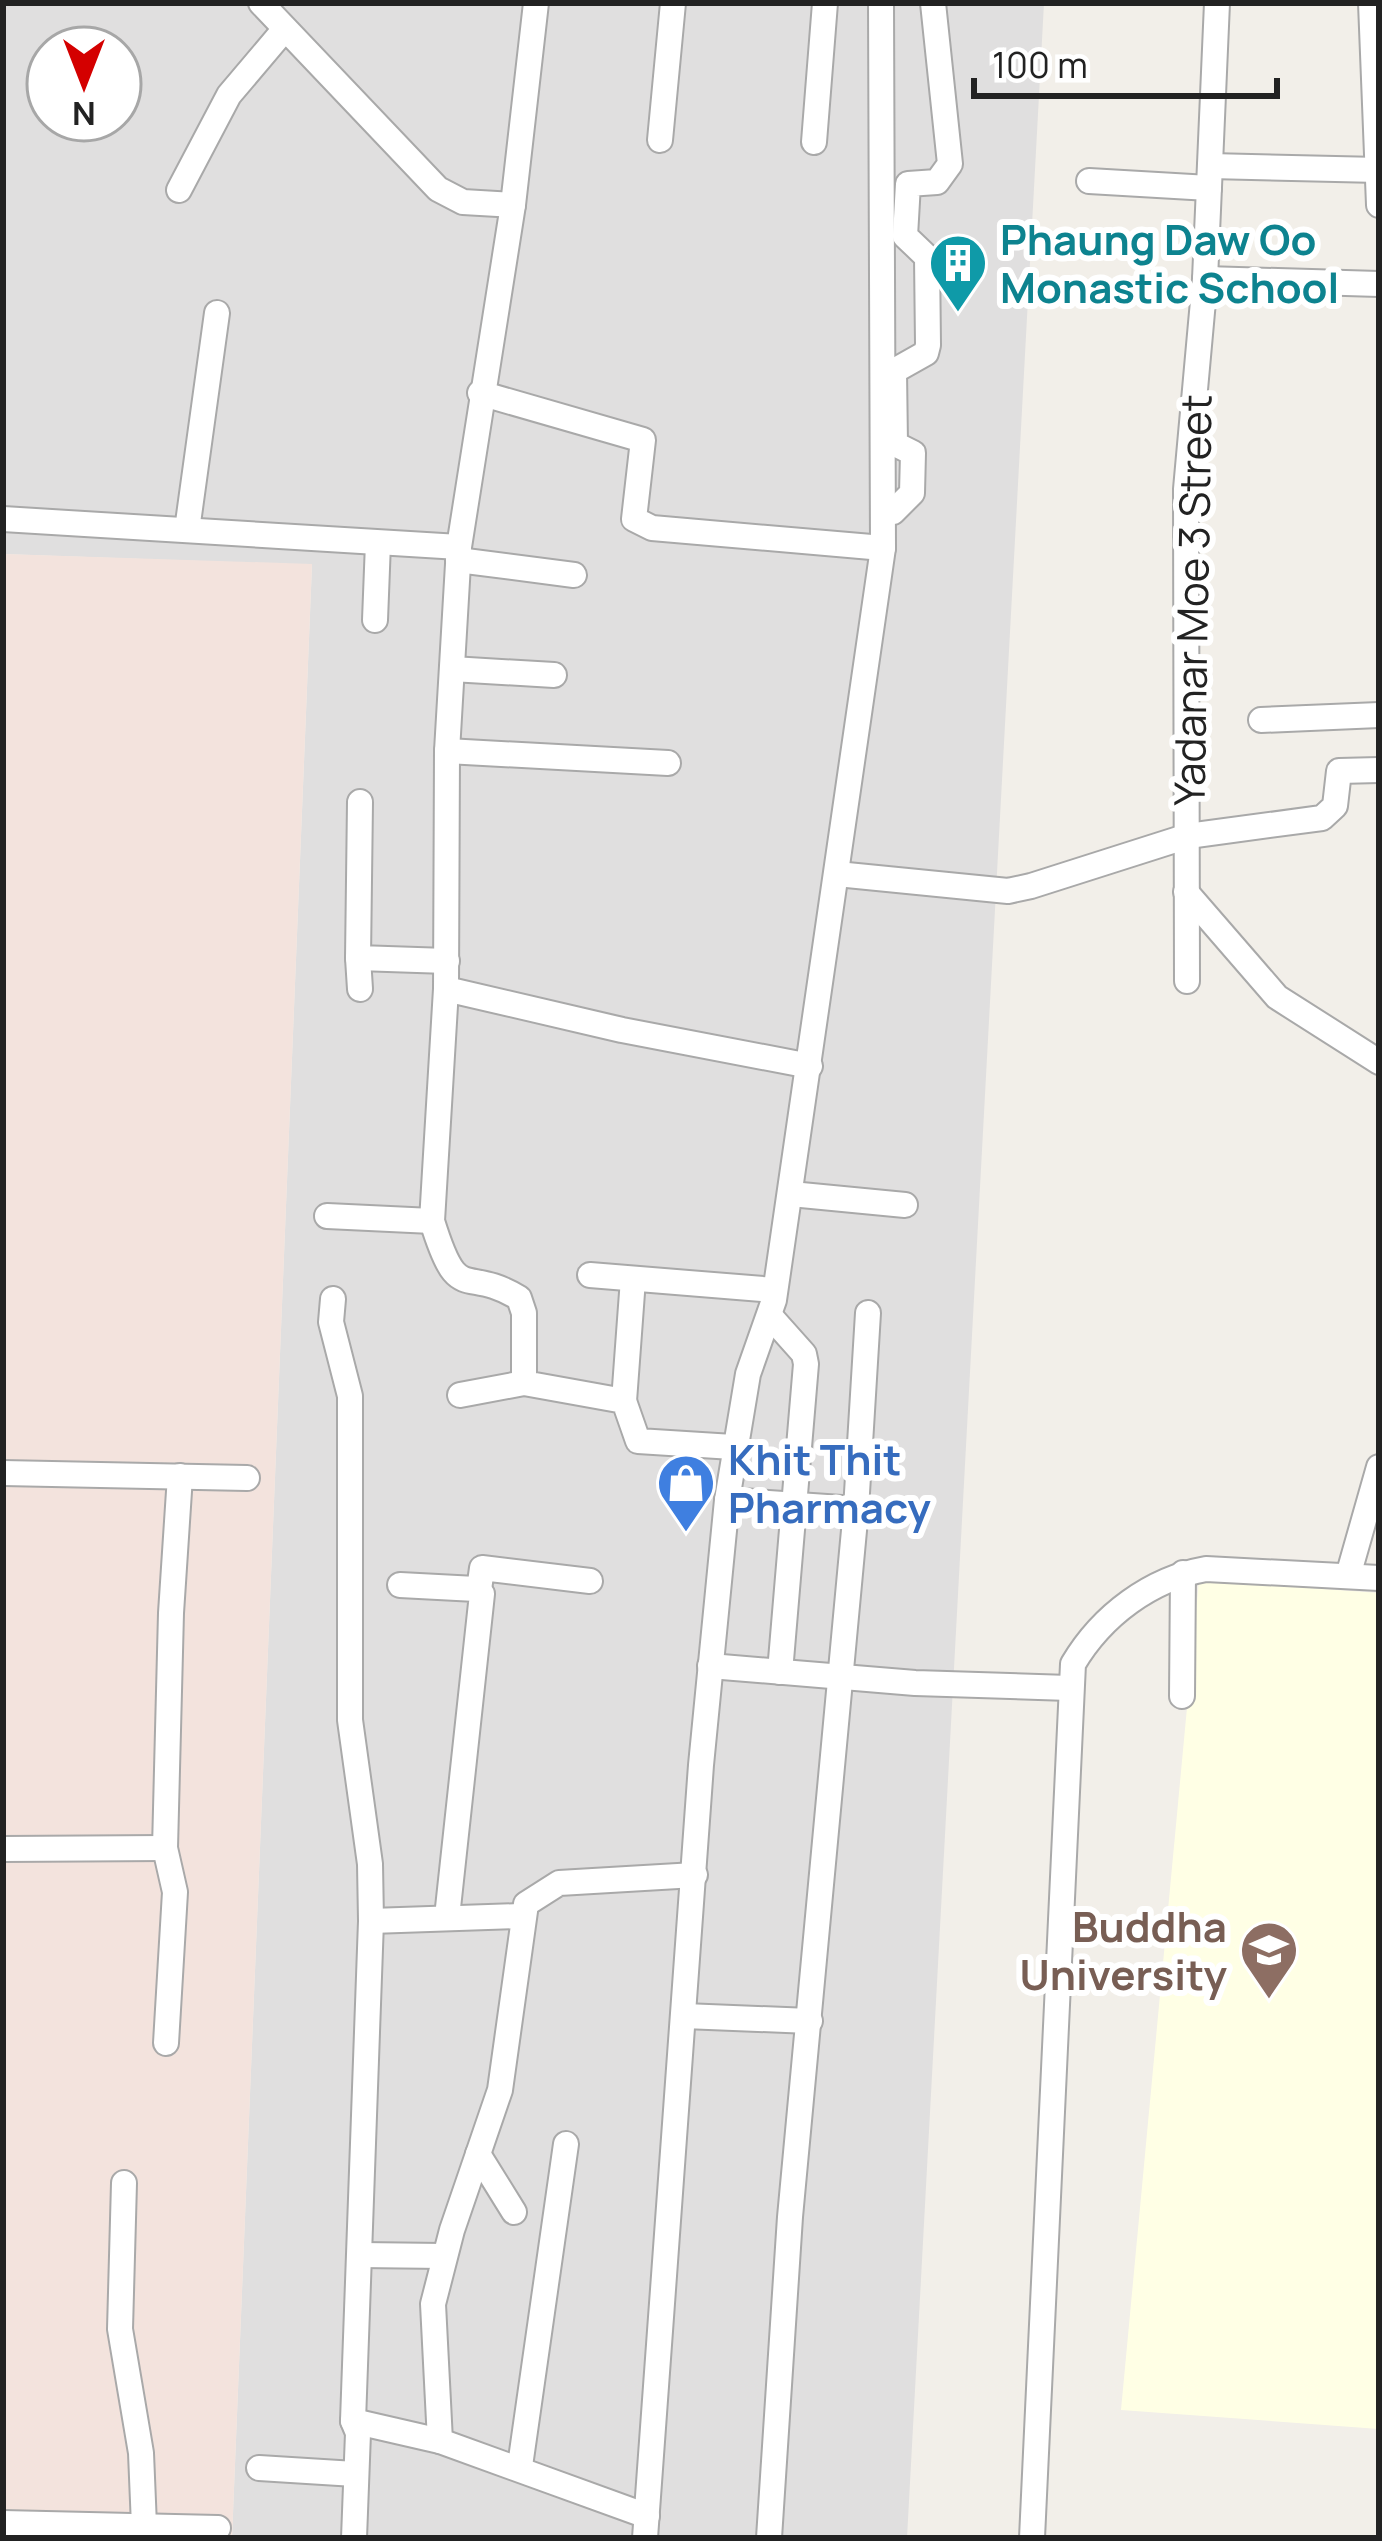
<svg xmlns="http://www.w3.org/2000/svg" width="1382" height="2541" viewBox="0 0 1382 2541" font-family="Manrope,sans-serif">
<rect width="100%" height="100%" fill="#f2efe9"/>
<path fill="#e0dfdf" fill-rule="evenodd" d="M 3,3 L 1044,3 L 907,2538 L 232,2538 L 312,565 L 3,554 ZM 48,48 L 120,48 L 120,120 L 48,120 Z"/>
<polygon fill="#ffffe5" points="1199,1580 1379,1593 1379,2429 1121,2410"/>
<polygon fill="#f3e3dd" points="3,554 312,564 232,2538 3,2538"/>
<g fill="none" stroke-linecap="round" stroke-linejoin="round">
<g stroke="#a9a9a9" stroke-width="28">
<g id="minor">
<polyline points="261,3 438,189 463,202 513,205"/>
<path d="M 536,3 L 513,205 L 459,547 L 447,751 L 446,989 L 432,1221 C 459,1308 463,1264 519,1298 L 524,1313 L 524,1383 L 624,1401 L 638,1441 L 733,1447"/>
<polyline points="1371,3 1379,205"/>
<polyline points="660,140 673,3"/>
<polyline points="814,142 825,3"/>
<polyline points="1210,166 1379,170"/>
<polyline points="1089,181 1209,188"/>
<polyline points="179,190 229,95 284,30"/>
<polyline points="1205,279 1379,284"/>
<polyline points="480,393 643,440 634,519 652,528 883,548"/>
<polyline points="883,511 893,512 912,493 913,453 895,444 894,371 926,353 928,345 927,257 905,236 908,184 937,182 950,164 933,3"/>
<polyline points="3,519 459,547"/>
<polyline points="187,530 217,313"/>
<polyline points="458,560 574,575"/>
<polyline points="375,620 378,543"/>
<polyline points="452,669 554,675"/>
<polyline points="1261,720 1379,715"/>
<polyline points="447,751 668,763"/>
<polyline points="360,802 358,958 447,961"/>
<polyline points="837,874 1008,891 1031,886 1188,836 1322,818 1335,806 1339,771 1379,770"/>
<polyline points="1186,892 1277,997 1379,1062"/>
<polyline points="358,958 360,989"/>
<polyline points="1187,981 1186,489 1205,279 1217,3"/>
<polyline points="446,989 622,1030 810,1066"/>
<polyline points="791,1194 905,1205"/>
<polyline points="327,1216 432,1221"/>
<polyline points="590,1275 775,1290"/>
<polyline points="333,1299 331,1322 350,1396 350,1720 370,1864 371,1921 353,2421 358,2433 354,2538"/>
<polyline points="771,1317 804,1354 806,1364 780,1672"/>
<polyline points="460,1395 524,1383"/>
<polyline points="624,1401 633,1279"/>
<polyline points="3,1473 247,1478"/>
<polyline points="727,1500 856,1509"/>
<polyline points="1348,1576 1379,1467"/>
<polyline points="400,1585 476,1589 482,1594 447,1917"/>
<polyline points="479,1590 482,1568 590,1581"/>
<polyline points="710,1666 915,1683 1069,1688"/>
<polyline points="1182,1696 1183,1573"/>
<polyline points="3,1849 165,1848"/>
<polyline points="371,1921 520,1916"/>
<polyline points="684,2016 810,2021"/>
<polyline points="166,2043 175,1892 165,1848 171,1613 180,1476"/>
<polyline points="478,2154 514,2212"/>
<polyline points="124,2183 120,2329 141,2453 144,2526"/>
<polyline points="360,2255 444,2256"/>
<polyline points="353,2421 440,2441"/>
<polyline points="520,2466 566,2144"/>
<polyline points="259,2468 355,2474"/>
<polyline points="647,2516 440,2441 433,2304 452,2230 500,2090 526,1904 559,1883 695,1875"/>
<polyline points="3,2523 218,2528"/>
<polyline points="645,2538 701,1765 727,1500 748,1374 774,1300 883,548 881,3"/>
<polyline points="769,2538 790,2217 856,1509 868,1313"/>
<path d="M 1032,2538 L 1073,1664 C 1102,1615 1151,1579 1206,1569 L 1379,1578"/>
</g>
</g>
<use href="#minor" stroke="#fff" stroke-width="24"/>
</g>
<defs>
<g id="building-pin" transform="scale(3)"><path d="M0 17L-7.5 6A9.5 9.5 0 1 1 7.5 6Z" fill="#0f9aa8" stroke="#fff"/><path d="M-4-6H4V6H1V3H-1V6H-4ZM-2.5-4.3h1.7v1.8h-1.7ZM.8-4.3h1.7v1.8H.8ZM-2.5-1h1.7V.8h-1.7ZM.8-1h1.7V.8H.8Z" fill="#fff"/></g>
<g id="shop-pin" transform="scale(3)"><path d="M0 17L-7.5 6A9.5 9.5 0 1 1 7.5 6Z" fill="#3f7fe0" stroke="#fff"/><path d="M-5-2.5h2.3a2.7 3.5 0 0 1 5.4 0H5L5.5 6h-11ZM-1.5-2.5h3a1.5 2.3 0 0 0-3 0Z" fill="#fff"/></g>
<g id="university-pin" transform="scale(3)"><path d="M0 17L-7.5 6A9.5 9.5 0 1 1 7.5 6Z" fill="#8d6e63" stroke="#fff"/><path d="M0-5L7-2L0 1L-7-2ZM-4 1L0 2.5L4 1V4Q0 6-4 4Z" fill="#fff"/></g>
</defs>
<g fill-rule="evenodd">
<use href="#building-pin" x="958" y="263"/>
<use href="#shop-pin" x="686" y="1483"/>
<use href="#university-pin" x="1269" y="1950"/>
</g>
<g text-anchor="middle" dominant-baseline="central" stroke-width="12" stroke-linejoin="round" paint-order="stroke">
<g font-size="42" font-weight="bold" fill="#0d838f" stroke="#fff" text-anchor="start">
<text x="1000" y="239">Phaung Daw Oo<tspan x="1000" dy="48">Monastic School</tspan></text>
</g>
<g font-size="42" fill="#222" stroke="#fff">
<text transform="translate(1192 600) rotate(-89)">Yadanar Moe 3 Street</text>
</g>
<g font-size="42" font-weight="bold" fill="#366cbe" stroke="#fff" text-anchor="start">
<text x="728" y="1459">Khit Thit<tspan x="728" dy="48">Pharmacy</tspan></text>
</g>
<g font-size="42" font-weight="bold" fill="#785e54" stroke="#fff" text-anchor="end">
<text x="1227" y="1926">Buddha<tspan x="1227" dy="48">University</tspan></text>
</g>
</g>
<rect width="1382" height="2541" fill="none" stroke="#222222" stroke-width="12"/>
<g transform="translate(84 84) rotate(180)"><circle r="57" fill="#ffffff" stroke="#a7a7a7" stroke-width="3"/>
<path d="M0-9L21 45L0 30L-21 45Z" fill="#d40000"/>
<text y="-18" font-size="33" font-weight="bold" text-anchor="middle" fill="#222222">N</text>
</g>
<path d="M974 78v18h303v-18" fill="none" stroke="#222222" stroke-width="6"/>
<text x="992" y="78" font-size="36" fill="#222222" stroke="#ffffff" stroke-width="9" paint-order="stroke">100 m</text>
</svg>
